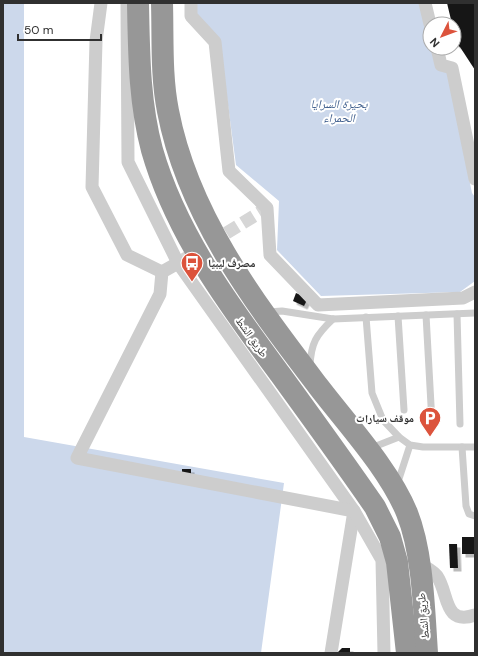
<svg xmlns="http://www.w3.org/2000/svg" width="478" height="656" viewBox="0 0 478 656" font-family="'DM Sans','Noto Naskh Arabic',sans-serif">
<defs>
<filter id="shadow"><feDropShadow dx="3.5" dy="3.5" stdDeviation="0" flood-color="#0004"/></filter>
</defs>
<rect width="100%" height="100%" fill="#fff"/>
<g fill="#ccd8eb">
<polygon points="3,3 24,3 24,437 284,483 261,653 3,653"/>
<polygon points="193,3 419,3 430,40 430,48 432,48 447,71 472,193 475,197 475,281 460,292 321,296 277,250 279,201 236,165 219,38 193,12"/>
</g>
<g fill="#171717" filter="url(#shadow)">
<polygon points="447,3 475,3 475,70 460,47 454,43 454,24 452,24"/>
<polygon points="296,293 308,298 304,306 293,301"/>
<polygon points="182,469 191,469 191,480 182,478"/>
<rect x="462" y="537" width="13" height="17"/>
<polygon points="449,544 457,544 458,568 450,568"/>
<polygon points="342,648 350,648 350,653 337,653"/>
</g>
<g fill="none" stroke-linecap="round" stroke-linejoin="round">
<polyline stroke="#d6d6d6" stroke-width="13" stroke-dasharray="13 6" stroke-linecap="butt" points="178,263 267,208"/>
<g stroke="#cdcdcd" stroke-width="7">
<polyline points="268,312 282,311 333,319 475,313"/>
<polyline points="457,314 460,424"/>
<polyline points="426,315 432,423"/>
<polyline points="398,316 404,410"/>
<polyline points="366,317 372,393 383,420 399,437 410,445 423,447 475,447"/>
<path d="M 310,366 C 311,343 316,335 333,319"/>
<polyline points="462,447 466,506 469,514 475,516"/>
<polyline points="371,448 399,437"/>
<polyline points="397,485 410,445"/>
</g>
<g stroke="#cdcdcd" stroke-width="13">
<polyline points="101,3 96,41 92,187 127,255 162,272"/>
<polyline points="127,3 128,162 178,263 354,511 331,653"/>
<polyline points="191,3 191,16 215,42 229,171 267,208 270,255 318,305 463,298 475,292"/>
<polyline points="425,3 430,24"/>
<polyline points="437,48 441,65 452,68 475,179"/>
<polyline points="178,263 162,272 160,294 77,458 354,511 382,560 384,653"/>
<path d="M 419,564 C 426,567 432,570 437,576 C 449,593 443,626 475,615"/>
</g>
<g stroke="#979797" stroke-width="22">
<path d="M 138,3 C 139,52 139,102 152,150 C 176,234 229,305 280,374 C 312,418 344,462 375,507 L 390,537 L 397,562 L 407,653"/>
<path d="M 162,3 C 163,39 161,76 168,111 C 188,216 255,303 318,386 C 347,424 389,469 407,513 C 423,553 424,610 427,653"/>
</g>
</g>
<defs>
<g id="bus-pin" transform="scale(1.15)"><path d="M0 17L-7.5 6A9.5 9.5 0 1 1 7.5 6Z" fill="#dc533c" stroke="#fff"/><path d="M-5-6H5V4H4V6H2V4H-2V6H-4V4H-5ZM-3.5-4V0h7V-4ZM-3.5 1.2v1.5H-2V1.2ZM2 1.2v1.5H3.5V1.2Z" fill="#fff"/></g>
<g id="parking-pin" transform="scale(1.15)"><path d="M0 17L-7.5 6A9.5 9.5 0 1 1 7.5 6Z" fill="#dc533c" stroke="#fff"/><path d="M-3.5-5.5H1a3.5 3.5 0 0 1 0 7H-1V5.5H-3.5ZM-1-3.4V-.6H.8a1.4 1.4 0 0 0 0-2.8Z" fill="#fff"/></g>
</defs>
<g fill-rule="evenodd">
<use href="#bus-pin" x="192" y="263"/>
<use href="#parking-pin" x="430" y="418"/>
</g>
<g text-anchor="middle" dominant-baseline="central" stroke-width="4" stroke-linejoin="round" paint-order="stroke">
<g font-size="11" font-weight="bold" fill="#303030" stroke="#fff" text-anchor="start">
<text x="208" y="263">مصرف ليبيا</text>
<text x="414" y="418" text-anchor="end">موقف سيارات</text>
</g>
<g font-size="11" fill="#303030" stroke="#fff">
<text transform="translate(252 337) rotate(54)">طريق الشط</text>
<text transform="translate(423 616) rotate(-95)">طريق الشط</text>
</g>
<g font-size="12" font-style="italic" fill="#41608e" stroke="#fff">
<text x="339" y="104">بحيرة السرايا<tspan x="339" dy="14">الحمراء</tspan></text>
</g>
</g>
<rect width="478" height="656" fill="none" stroke="#303030" stroke-width="8"/>
<g transform="translate(442 36) rotate(228)"><circle r="19" fill="#ffffff" stroke="#acacac"/>
<path d="M0-3L7 15L0 10L-7 15Z" fill="#dc533c"/>
<text y="-6" font-size="11" font-weight="bold" text-anchor="middle" fill="#303030">N</text>
</g>
<path d="M18 34v6h83v-6" fill="none" stroke="#303030" stroke-width="2"/>
<text x="24" y="34" font-size="12" fill="#303030" stroke="#ffffff" stroke-width="3" paint-order="stroke">50 m</text>
</svg>
